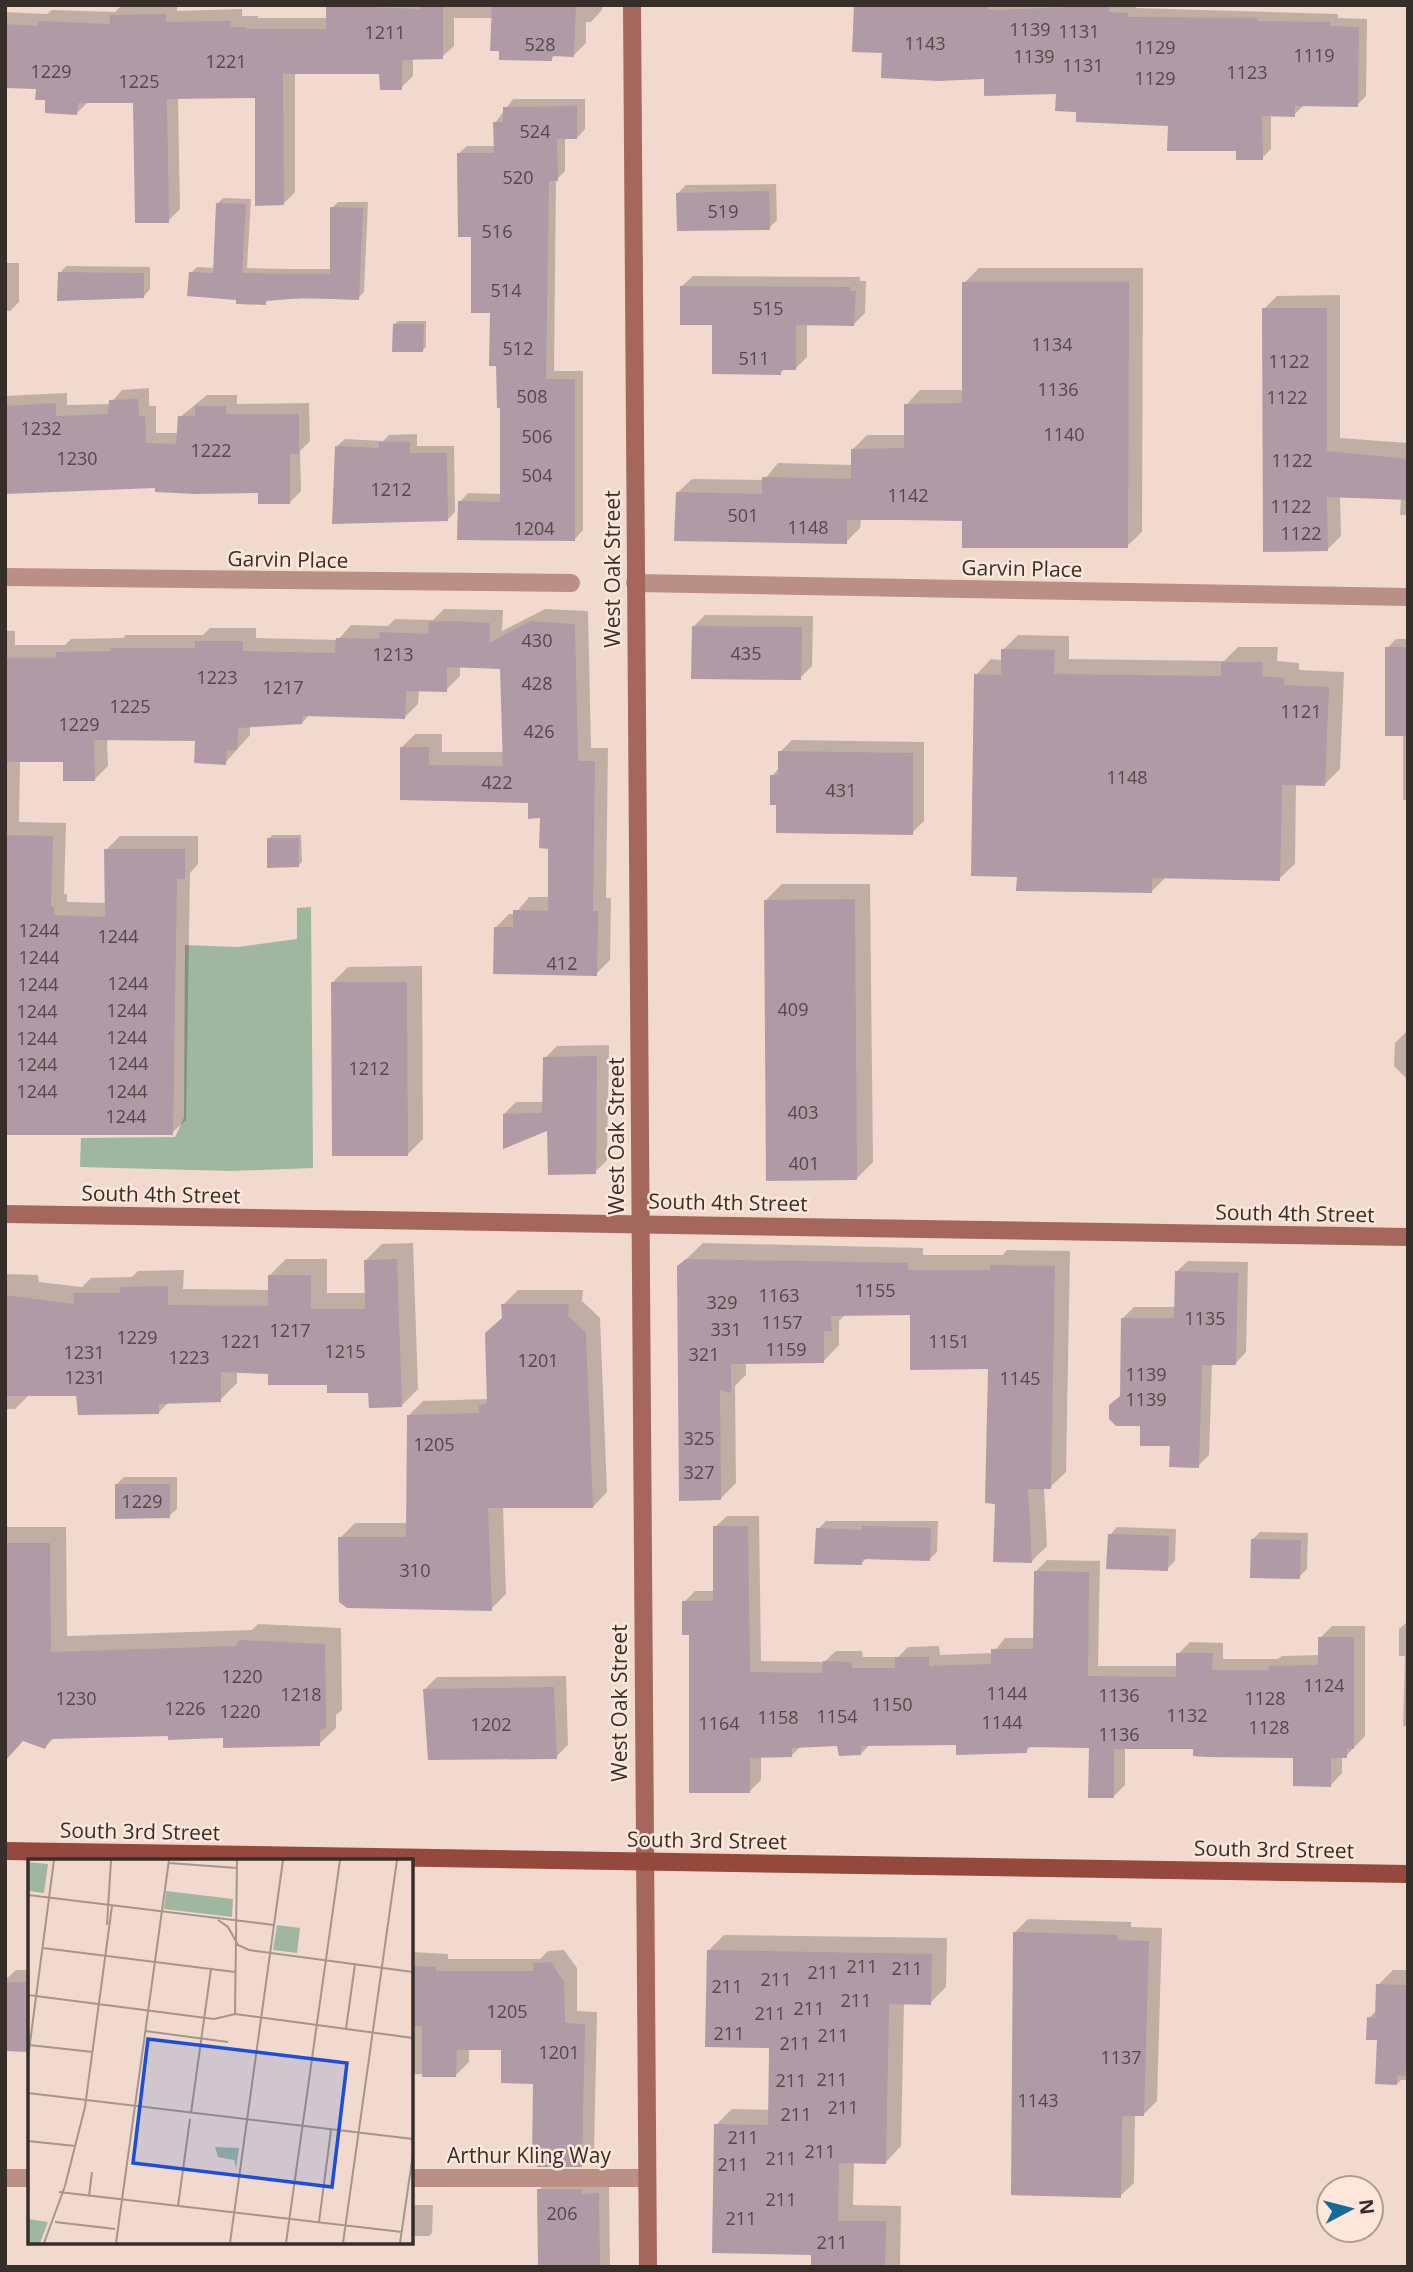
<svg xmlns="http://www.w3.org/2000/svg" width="1413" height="2272" viewBox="0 0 1413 2272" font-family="'Open Sans',sans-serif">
<rect width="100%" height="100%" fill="#f1dacd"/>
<polygon fill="#9fb69f" points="311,907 313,1168 231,1171 80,1167 81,1138 175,1137 184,1118 185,945 238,947 297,939 297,908"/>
<g fill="#0003">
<polygon points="122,5 177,5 177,11 242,9 242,16 258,16 258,18 328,18 328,5 603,5 602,10 591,22 586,22 586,43 574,55 556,54 551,59 493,18 454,18 454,46 442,57 413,58 413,76 401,88 381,72 295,73 295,192 283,204 256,96 178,97 180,209 168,221 135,102 88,102 77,113 47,98 37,88 5,87 5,12 47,14 52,10 115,12"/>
<polygon points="857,5 1136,5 1136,8 1338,14 1338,18 1367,19 1366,96 1357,105 1303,106 1294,115 1271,114 1271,149 1262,158 1169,124 1078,110 1058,92 884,51 855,7"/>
<polygon points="513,99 585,99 585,129 577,138 565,138 565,171 556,180 554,371 583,371 583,530 575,539 460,502 468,493 502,494 502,406 491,311 458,154 467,146 495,146 495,123"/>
<polygon points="776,184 777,220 769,228 678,193 686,185"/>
<polygon points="223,198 251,199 247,268 288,269 332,269 332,208 338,202 368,202 364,292 358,298 269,299 265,303 238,298 191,273 197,267 215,268 218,203"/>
<polygon points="5,263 19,263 19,302 10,311 5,311"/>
<polygon points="66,266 150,267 150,289 144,296 60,273"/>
<polygon points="979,268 1143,268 1142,532 1127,546 964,520 861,519 860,528 846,542 677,493 692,479 764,480 778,463 852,465 852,450 867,435 906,435 906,405 920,390 964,390 964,283"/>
<polygon points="693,276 860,277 860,281 866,281 865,313 854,324 807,324 807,357 796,368 786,368 780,373 714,323 682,286"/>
<polygon points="1340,295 1340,438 1408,443 1408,515 1400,515 1401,498 1340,496 1341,536 1327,550 1264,309 1277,296"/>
<polygon points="398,321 426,321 426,347 422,351 395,324"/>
<polygon points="149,388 149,406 156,406 156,433 179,433 180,417 207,395 237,395 237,404 309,403 310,441 300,451 301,491 290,502 260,492 157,487 5,492 5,396 67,393 67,405 110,404 122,390"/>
<polygon points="417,434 417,446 454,446 455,512 447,520 337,446 345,439 383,441 389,435"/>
<polygon points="444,609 503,610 502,631 545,609 588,611 591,748 608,748 606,898 611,898 610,960 596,974 495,928 509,914 515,914 529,897 550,897 550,847 541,817 530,801 402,798 402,747 415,734 442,734 442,752 504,752 501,667 460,666 460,676 446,690 419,689 418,704 404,718 310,714 302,723 250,726 250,735 225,763 196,739 107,738 108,766 94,780 64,760 20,760 19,822 66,823 64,894 67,894 67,902 107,903 106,850 120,836 198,836 198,864 190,873 186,1120 172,1133 5,1131 5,631 15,631 15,645 65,645 71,639 123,638 126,635 203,635 210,628 256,628 256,638 338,640 351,625 388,626 395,619 433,620"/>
<polygon points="705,615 813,616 812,666 800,678 693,627"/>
<polygon points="1018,635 1069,636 1069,659 1224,661 1238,647 1278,647 1277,661 1299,663 1299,670 1344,672 1340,769 1324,785 1296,784 1295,864 1279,879 1166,877 1151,892 1018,875 976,675 991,659 1002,660 1003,650"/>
<polygon points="1396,639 1408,639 1408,800 1403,800 1403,734 1387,648"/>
<polygon points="792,740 924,742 924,821 912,833 778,803 772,776 780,767 780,752"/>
<polygon points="272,835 301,835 302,862 298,866 269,839"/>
<polygon points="782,884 870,884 873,1162 857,1178 766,900"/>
<polygon points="422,966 423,1139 407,1155 332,983 348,967"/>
<polygon points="1408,1030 1408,1080 1394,1066 1395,1043"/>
<polygon points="609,1045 607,1160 595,1172 548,1128 504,1114 516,1102 544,1102 545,1058 557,1046"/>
<polygon points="413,1243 418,1389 401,1406 370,1391 269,1373 237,1371 237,1383 220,1400 169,1402 159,1412 78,1394 30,1394 15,1409 5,1409 5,1274 38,1275 39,1282 82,1287 91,1278 132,1277 138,1271 184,1270 183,1289 269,1290 269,1276 286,1259 327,1259 327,1293 367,1293 365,1261 382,1244"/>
<polygon points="703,1243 923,1248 923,1255 1003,1255 1007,1250 1070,1251 1066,1472 1050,1487 1044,1487 1047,1546 1031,1562 997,1502 990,1368 911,1313 846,1314 839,1321 839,1345 824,1361 746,1362 746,1375 735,1386 736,1483 720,1499 678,1267"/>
<polygon points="1188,1261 1248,1262 1246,1352 1235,1364 1212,1363 1209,1455 1198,1466 1141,1425 1122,1395 1123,1318 1134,1307 1176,1307 1176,1272"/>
<polygon points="518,1290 583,1290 582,1301 600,1318 607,1492 593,1507 503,1506 506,1594 491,1609 340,1538 355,1523 408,1523 408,1416 423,1401 489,1399 504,1317 503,1305"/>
<polygon points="124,1477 177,1477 177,1509 169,1516 116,1485"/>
<polygon points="727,1516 759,1516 761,1661 824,1662 836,1651 862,1651 863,1657 898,1657 908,1647 939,1646 940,1655 993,1653 1005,1638 1035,1638 1035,1572 1047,1560 1100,1561 1098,1666 1178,1666 1178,1654 1190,1642 1223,1643 1223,1659 1278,1659 1282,1656 1320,1655 1320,1638 1332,1626 1365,1626 1365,1736 1346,1756 1342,1756 1342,1773 1331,1785 1294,1756 1195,1747 1125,1748 1125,1785 1113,1797 1091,1746 1032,1745 1026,1751 958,1743 870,1744 861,1754 839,1744 801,1746 791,1756 761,1756 761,1780 749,1792 690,1633 684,1602 695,1591 715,1591 715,1527"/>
<polygon points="826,1521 938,1521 937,1552 929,1560 867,1558 862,1563 818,1529"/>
<polygon points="5,1527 66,1527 67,1636 252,1630 258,1624 341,1628 342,1710 336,1715 336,1728 319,1744 169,1734 54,1738 45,1747 23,1739 5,1745"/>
<polygon points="1117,1527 1176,1529 1175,1561 1167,1569 1110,1535"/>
<polygon points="1260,1532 1308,1533 1307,1569 1299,1577 1252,1540"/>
<polygon points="1408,1621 1408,1726 1403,1726 1405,1656 1399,1656 1399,1629"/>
<polygon points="566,1676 568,1745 556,1757 425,1689 437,1677"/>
<polygon points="1028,1919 1131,1922 1131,1927 1162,1928 1157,2101 1144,2114 1135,2114 1134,2183 1120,2196 1014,1933"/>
<polygon points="724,1935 947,1938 946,1987 930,2003 904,2003 901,2146 886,2162 854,2161 853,2205 901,2206 900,2267 813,2267 813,2253 716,2125 732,2109 770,2110 771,2046 708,1951"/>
<polygon points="564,1950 577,1968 577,2011 597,2012 594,2152 582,2165 535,2082 503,2048 469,2048 469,2062 456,2075 411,2074 411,1952 448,1954 448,1959 540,1959 548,1951"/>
<polygon points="16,1970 30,1970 30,2050 5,2049 5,1980"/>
<polygon points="1393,1970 1408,1970 1408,2080 1401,2080 1397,2084 1369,2018 1377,2010 1378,1985"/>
<polygon points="549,2180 609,2184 610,2267 538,2267 539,2190"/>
<polygon points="413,2205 433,2205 432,2233 429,2236 411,2236"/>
</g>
<g fill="#af9aa6">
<polygon points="326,5 419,9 419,5 443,5 443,59 402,60 402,90 380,90 379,74 283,74 284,205 255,206 255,98 167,99 169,223 135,223 133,103 78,103 77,115 45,113 45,100 35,100 36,89 5,88 5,24 38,26 38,21 110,24 110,15 166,14 166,22 231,21 231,27 247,27 247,29 326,29"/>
<polygon points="492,5 576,5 574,57 552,56 552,61 499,60 499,51 490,51"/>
<polygon points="1110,5 1109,12 1128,13 1128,17 1258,18 1258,21 1330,22 1330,26 1359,27 1358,107 1295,106 1295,117 1262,116 1263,160 1236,160 1236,151 1167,151 1168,126 1076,122 1076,112 1055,111 1056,94 984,96 984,79 938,81 881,78 882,53 852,52 854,6 988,6 988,9 998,10"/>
<polygon points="577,106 577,139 557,139 558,181 549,181 546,379 575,379 575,541 457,540 458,501 500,502 500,408 497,408 496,366 489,366 490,313 471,313 471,237 458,237 457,153 494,153 493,122 503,122 503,107"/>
<polygon points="769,191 770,230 677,231 676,193"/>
<polygon points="216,203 246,204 242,273 281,274 330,274 330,207 363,208 359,300 302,298 266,301 266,305 236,304 236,300 187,296 189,272 213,273"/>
<polygon points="58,272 144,273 144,298 57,301"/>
<polygon points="962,282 1129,282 1128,548 962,548 962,521 902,520 847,520 847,544 674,541 676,492 762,494 762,477 851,479 851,449 904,448 904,404 962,403"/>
<polygon points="680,286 850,287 850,291 856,291 854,326 796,325 796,370 781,370 781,375 712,374 712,325 680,325"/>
<polygon points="1262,308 1327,308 1327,451 1408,459 1408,500 1327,497 1328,551 1263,552"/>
<polygon points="393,324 424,324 423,352 392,352"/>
<polygon points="138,399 139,416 145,416 146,443 176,444 178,416 195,416 195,406 226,406 226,414 299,414 299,454 290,454 290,504 258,504 258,493 195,494 155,492 155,488 5,494 5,406 56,403 56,416 108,414 109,400"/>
<polygon points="379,442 410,442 410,453 447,453 448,521 332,524 335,446 379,448"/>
<polygon points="452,621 490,623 489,643 530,621 575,624 578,761 595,761 593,911 598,911 597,976 493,974 494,927 513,927 513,910 548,911 548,849 539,848 540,818 528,819 528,803 400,800 400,747 429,747 429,765 503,766 500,669 447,667 447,692 406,691 405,719 303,716 302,724 238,728 237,750 227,750 226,765 194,763 195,741 94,740 95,781 63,781 63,762 5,762 5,658 56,658 56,652 111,651 111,648 195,648 195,641 243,641 243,651 335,653 336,638 379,639 380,632 428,634 429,622"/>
<polygon points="692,626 802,627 801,680 691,679"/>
<rect x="1385" y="647" width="23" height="89"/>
<polygon points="1001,649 1055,650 1054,674 1221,676 1221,662 1263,662 1262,676 1284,678 1284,685 1329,687 1325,786 1282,785 1280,881 1152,878 1152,893 1016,891 1017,877 971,876 974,674 1001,675"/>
<polygon points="778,751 913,753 913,835 776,833 776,805 770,805 770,775 778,775"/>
<polygon points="5,835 53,836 51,907 54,907 54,915 105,917 104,849 185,849 185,879 177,879 173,1135 5,1135"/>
<polygon points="267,838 299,838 299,867 267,868"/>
<polygon points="855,899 857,1180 766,1181 764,900"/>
<polygon points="331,982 407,982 408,1156 332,1156"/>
<polygon points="597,1056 596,1174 548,1175 547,1131 503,1149 503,1114 542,1113 543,1057"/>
<polygon points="397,1259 402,1407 369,1408 368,1393 327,1393 327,1385 268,1385 268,1374 221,1372 221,1402 159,1404 159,1414 78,1415 76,1396 5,1396 5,1295 74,1304 73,1293 120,1293 120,1287 168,1286 168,1305 268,1306 268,1275 311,1275 311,1309 365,1309 364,1260"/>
<polygon points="686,1259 908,1263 908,1270 990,1270 990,1265 1055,1266 1051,1489 1028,1489 1032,1563 993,1562 995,1504 985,1503 988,1369 910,1370 910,1315 831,1316 832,1331 824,1331 824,1363 731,1364 731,1393 720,1390 721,1500 679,1501 677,1266"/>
<polygon points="1175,1271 1238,1273 1236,1365 1202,1365 1199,1468 1169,1467 1170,1446 1140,1446 1140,1426 1116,1426 1109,1419 1109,1405 1120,1396 1121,1318 1174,1318"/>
<polygon points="501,1304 569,1304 568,1316 586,1333 593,1508 488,1508 492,1611 347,1608 339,1602 338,1537 406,1537 407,1415 479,1413 479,1406 487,1403 485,1333 502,1318"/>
<polygon points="115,1484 170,1484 170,1518 115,1519"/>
<polygon points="713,1526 748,1526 750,1672 822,1673 823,1661 851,1662 852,1668 895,1668 895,1657 929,1657 929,1666 991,1664 991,1649 1033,1649 1034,1571 1089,1572 1088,1676 1176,1677 1176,1653 1213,1653 1212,1670 1269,1670 1268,1666 1318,1665 1318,1637 1354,1637 1354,1749 1347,1749 1347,1758 1331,1758 1331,1787 1293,1786 1293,1758 1205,1757 1193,1756 1193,1749 1114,1749 1114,1798 1088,1798 1089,1748 1027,1747 1027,1753 956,1755 956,1745 861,1746 861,1755 839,1756 837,1746 792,1748 792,1757 750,1758 750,1793 689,1793 689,1635 682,1635 682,1601 713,1601"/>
<polygon points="862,1526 931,1528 930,1561 862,1559 862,1565 814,1564 816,1528 862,1530"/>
<polygon points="1108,1534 1169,1536 1168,1571 1106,1569"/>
<polygon points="1251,1539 1301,1540 1300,1579 1250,1578"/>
<polygon points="5,1543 50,1543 51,1652 236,1646 240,1640 325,1644 326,1728 320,1729 320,1746 223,1748 223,1738 168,1740 168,1736 50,1739 45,1749 23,1741 5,1761"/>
<polygon points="554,1687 557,1759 428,1760 423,1689"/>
<polygon points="1013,1932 1118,1935 1118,1940 1149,1941 1144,2116 1122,2116 1121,2198 1011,2195"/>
<polygon points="707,1950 932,1954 931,2005 889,2004 886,2164 839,2163 838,2221 886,2221 885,2267 811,2267 811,2255 712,2253 714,2124 768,2125 769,2048 705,2047"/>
<polygon points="551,1962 564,1982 565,2023 585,2024 582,2167 537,2167 537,2159 532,2159 533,2084 501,2083 501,2050 457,2050 456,2077 422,2077 422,2026 411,2026 413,1966 436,1967 436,1971 533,1971 533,1963"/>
<polygon points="5,1982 30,1982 30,2052 5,2051"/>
<polygon points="1376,1984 1408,1985 1408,2070 1405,2070 1405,2076 1397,2075 1397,2085 1375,2084 1377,2040 1366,2040 1367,2017 1375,2018"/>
<polygon points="537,2189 582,2189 582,2194 599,2193 600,2267 538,2267"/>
</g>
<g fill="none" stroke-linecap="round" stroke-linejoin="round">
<g stroke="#ba8f86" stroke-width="18">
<polyline points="5,577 571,583"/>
<polyline points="635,583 1408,597"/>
<polyline points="5,2178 30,2178"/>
<polyline points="411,2178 646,2178"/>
</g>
<g stroke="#a5665b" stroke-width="18">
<polyline points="632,5 648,2267"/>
<polyline points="5,1214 1408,1237"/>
</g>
<polyline stroke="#94493c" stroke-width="18" points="5,1851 1408,1874"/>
</g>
<g text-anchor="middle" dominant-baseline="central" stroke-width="5" stroke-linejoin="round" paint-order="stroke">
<g font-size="18" fill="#544948">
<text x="1030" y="29">1139</text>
<text x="1079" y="31">1131</text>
<text x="385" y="32">1211</text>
<text x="925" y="43">1143</text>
<text x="540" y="44">528</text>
<text x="1155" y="47">1129</text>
<text x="1314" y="55">1119</text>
<text x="1034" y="56">1139</text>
<text x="226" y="61">1221</text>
<text x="1083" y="65">1131</text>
<text x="51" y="71">1229</text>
<text x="1247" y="72">1123</text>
<text x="1155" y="78">1129</text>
<text x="139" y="81">1225</text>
<text x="535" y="131">524</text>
<text x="518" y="177">520</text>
<text x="723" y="211">519</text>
<text x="497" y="231">516</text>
<text x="506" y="290">514</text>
<text x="768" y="308">515</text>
<text x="1052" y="344">1134</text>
<text x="518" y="348">512</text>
<text x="754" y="358">511</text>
<text x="1289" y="361">1122</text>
<text x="1058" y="389">1136</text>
<text x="532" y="396">508</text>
<text x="1287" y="397">1122</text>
<text x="41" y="428">1232</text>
<text x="1064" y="434">1140</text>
<text x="537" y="436">506</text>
<text x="211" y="450">1222</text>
<text x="77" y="458">1230</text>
<text x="1292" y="460">1122</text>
<text x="537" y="475">504</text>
<text x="391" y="489">1212</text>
<text x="908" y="495">1142</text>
<text x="1291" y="506">1122</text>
<text x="743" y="515">501</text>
<text x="808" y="527">1148</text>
<text x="534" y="528">1204</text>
<text x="1301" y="533">1122</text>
<text x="537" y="640">430</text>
<text x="746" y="653">435</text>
<text x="393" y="654">1213</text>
<text x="217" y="677">1223</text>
<text x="537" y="683">428</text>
<text x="283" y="687">1217</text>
<text x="130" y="706">1225</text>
<text x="1301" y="711">1121</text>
<text x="79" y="724">1229</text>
<text x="539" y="731">426</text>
<text x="1127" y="777">1148</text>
<text x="497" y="782">422</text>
<text x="841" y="790">431</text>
<text x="39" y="930">1244</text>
<text x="118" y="936">1244</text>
<text x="39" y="957">1244</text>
<text x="562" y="963">412</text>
<text x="128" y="983">1244</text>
<text x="38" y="984">1244</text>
<text x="793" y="1009">409</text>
<text x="127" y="1010">1244</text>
<text x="37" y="1011">1244</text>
<text x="127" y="1037">1244</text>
<text x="37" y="1038">1244</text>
<text x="128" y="1063">1244</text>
<text x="37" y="1064">1244</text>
<text x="369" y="1068">1212</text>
<text x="37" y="1091">1244</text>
<text x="127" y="1091">1244</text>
<text x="803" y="1112">403</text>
<text x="126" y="1116">1244</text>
<text x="804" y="1163">401</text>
<text x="875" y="1290">1155</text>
<text x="779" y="1295">1163</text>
<text x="722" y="1302">329</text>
<text x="1205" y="1318">1135</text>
<text x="782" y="1322">1157</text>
<text x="726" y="1329">331</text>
<text x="290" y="1330">1217</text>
<text x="137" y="1337">1229</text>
<text x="241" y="1341">1221</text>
<text x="949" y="1341">1151</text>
<text x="786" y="1349">1159</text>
<text x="345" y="1351">1215</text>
<text x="84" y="1352">1231</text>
<text x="704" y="1354">321</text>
<text x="189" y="1357">1223</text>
<text x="538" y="1360">1201</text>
<text x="1146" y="1374">1139</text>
<text x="85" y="1377">1231</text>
<text x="1020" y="1378">1145</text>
<text x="1146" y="1399">1139</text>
<text x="699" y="1438">325</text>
<text x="434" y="1444">1205</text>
<text x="699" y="1472">327</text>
<text x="142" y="1501">1229</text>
<text x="415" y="1570">310</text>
<text x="242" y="1676">1220</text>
<text x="1324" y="1685">1124</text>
<text x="1007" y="1693">1144</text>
<text x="301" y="1694">1218</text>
<text x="1119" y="1695">1136</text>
<text x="76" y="1698">1230</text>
<text x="1265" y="1698">1128</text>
<text x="892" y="1704">1150</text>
<text x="185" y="1708">1226</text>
<text x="240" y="1711">1220</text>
<text x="1187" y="1715">1132</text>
<text x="837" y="1716">1154</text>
<text x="778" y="1717">1158</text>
<text x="1002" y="1722">1144</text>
<text x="719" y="1723">1164</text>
<text x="491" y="1724">1202</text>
<text x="1269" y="1727">1128</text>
<text x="1119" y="1734">1136</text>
<text x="862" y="1966">211</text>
<text x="907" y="1968">211</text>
<text x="823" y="1972">211</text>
<text x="776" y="1979">211</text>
<text x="727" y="1986">211</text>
<text x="856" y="2000">211</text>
<text x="809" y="2008">211</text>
<text x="507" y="2011">1205</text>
<text x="770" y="2013">211</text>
<text x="729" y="2033">211</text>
<text x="833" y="2035">211</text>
<text x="795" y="2043">211</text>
<text x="559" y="2052">1201</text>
<text x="1121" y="2057">1137</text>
<text x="832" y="2079">211</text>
<text x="791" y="2080">211</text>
<text x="1038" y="2100">1143</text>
<text x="843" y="2107">211</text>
<text x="796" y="2114">211</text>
<text x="743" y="2137">211</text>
<text x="820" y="2151">211</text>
<text x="781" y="2158">211</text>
<text x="733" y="2164">211</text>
<text x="781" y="2199">211</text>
<text x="562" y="2213">206</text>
<text x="741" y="2218">211</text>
<text x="832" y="2242">211</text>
</g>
<g font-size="21" fill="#362e29" stroke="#fee7da">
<text transform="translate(288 559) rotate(1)">Garvin Place</text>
<text transform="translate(1022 568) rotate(1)">Garvin Place</text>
<text transform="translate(612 569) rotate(-90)">West Oak Street</text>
<text transform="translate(616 1136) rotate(-90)">West Oak Street</text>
<text transform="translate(161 1194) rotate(1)">South 4th Street</text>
<text transform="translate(728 1202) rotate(1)">South 4th Street</text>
<text transform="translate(1295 1213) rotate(1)">South 4th Street</text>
<text transform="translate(619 1703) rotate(-90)">West Oak Street</text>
<text transform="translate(140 1831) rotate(1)">South 3rd Street</text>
<text transform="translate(707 1840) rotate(1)">South 3rd Street</text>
<text transform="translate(1274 1849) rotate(1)">South 3rd Street</text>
<text x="529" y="2155">Arthur Kling Way</text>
</g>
</g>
<g transform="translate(28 1859)">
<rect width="385" height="385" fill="#f1dacd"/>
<path d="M 0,3 L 20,5 L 16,34 L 0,32 ZM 138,32 L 205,40 L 204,58 L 136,50 ZM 249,66 L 272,69 L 269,94 L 245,91 ZM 187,288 L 211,289 L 208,309 L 206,301 L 190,298 ZM 0,360 L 20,363 L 12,384 L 0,384 Z" fill="#9fb69f"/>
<path fill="none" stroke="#a6958b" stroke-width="2" d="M 141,4 L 209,9M 0,36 L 246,66M 190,61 L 200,68 L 210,86 L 221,91 L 385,113M 79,66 L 83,1M 15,89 L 207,113M 0,136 L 186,160 L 207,155 L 289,166M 207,155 L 209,1M 289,166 L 385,179M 318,170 L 327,105M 117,172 L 200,183M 1,186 L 65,193M 0,199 L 26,1M 0,234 L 385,280M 163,254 L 183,110M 0,282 L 47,287M 31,333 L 374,373M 61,337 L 64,313M 150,347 L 162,260M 27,363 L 87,370M 291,363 L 303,271M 16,384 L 37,327 L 57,248 L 84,47M 88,384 L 141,1M 202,384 L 255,1M 258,384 L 312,1M 315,384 L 369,1M 372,384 L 385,295"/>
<path fill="#1d4ed8" fill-opacity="0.15" stroke="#1d4ed8" stroke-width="3.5" d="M 120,180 L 319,204 L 304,328 L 105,304 Z"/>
<rect width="385" height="385" fill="none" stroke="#362e29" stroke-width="3.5"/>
</g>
<rect width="1413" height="2272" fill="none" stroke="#362e29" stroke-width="14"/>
<g transform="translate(1350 2209) rotate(83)"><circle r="33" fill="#fee7da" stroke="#ae9d93" stroke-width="2"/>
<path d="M0-5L12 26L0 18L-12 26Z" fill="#126b9b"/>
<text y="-10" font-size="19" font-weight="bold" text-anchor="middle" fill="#362e29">N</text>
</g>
</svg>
